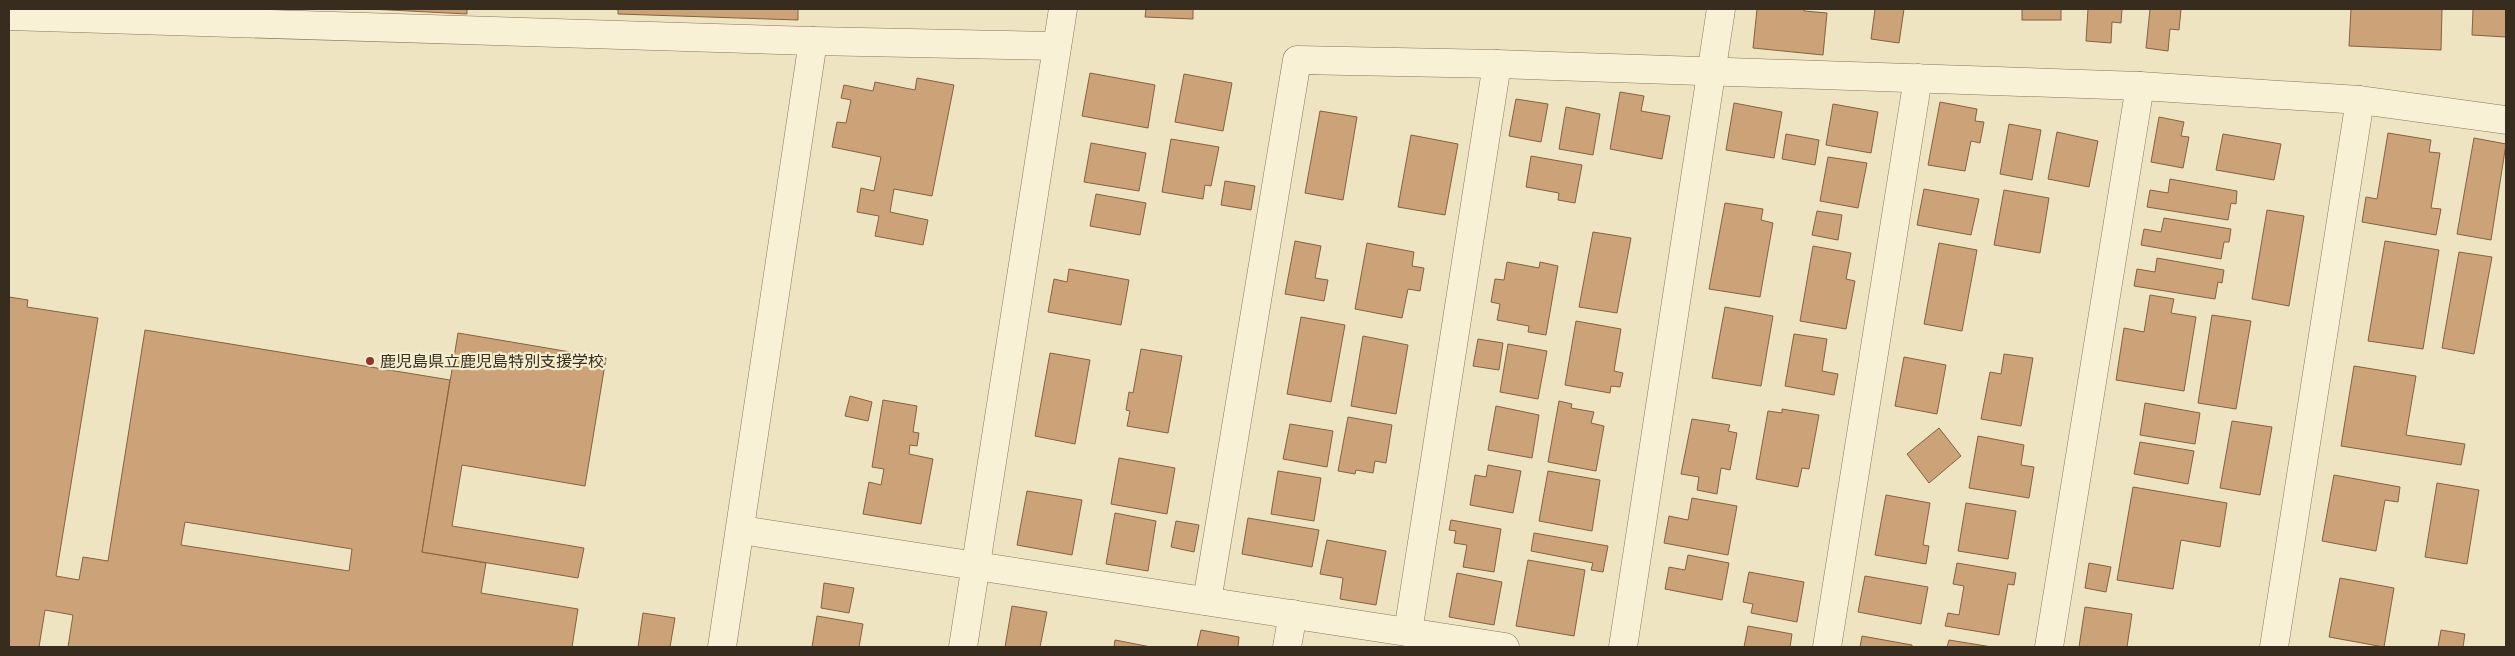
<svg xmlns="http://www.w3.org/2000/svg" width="2515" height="656" viewBox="0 0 2515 656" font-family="'PT Serif','Noto Sans JP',serif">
<rect width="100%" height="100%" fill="#eee4c2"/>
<g fill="#cca278" stroke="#86613f" fill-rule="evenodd">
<polygon points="370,9 467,9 467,14"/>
<polygon points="618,9 798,9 798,20 618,14"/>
<polygon points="1146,9 1193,9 1193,19 1145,17"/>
<polygon points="1757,9 1804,9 1804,11 1827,13 1823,55 1753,48"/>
<polygon points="1875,9 1904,9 1899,43 1871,39"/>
<rect x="2022" y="9" width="39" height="11"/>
<polygon points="2088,9 2122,9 2121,23 2112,22 2111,43 2086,41"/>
<polygon points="2150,9 2181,9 2179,30 2170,29 2168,51 2146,48"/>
<polygon points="2351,9 2442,9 2441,50 2349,46"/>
<polygon points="2473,9 2506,9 2506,37 2472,35"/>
<polygon points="1090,73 1155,85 1148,128 1082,116"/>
<polygon points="1184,74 1232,83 1223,131 1175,122"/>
<polygon points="917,78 954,85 932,196 894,189 890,212 928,220 923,245 875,236 879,216 857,212 861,188 874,191 881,157 832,147 837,122 846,123 851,100 841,98 844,85 873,91 875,82 915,90"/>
<polygon points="1620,92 1644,96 1641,111 1670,116 1662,159 1610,149"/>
<polygon points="1516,99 1548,104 1541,142 1509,136"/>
<polygon points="1940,102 1977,109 1975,121 1984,122 1980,143 1971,141 1965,171 1928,165"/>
<polygon points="1734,103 1782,112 1774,158 1726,150"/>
<polygon points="1833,104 1878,112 1871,153 1826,145"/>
<polygon points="1566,107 1600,114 1593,155 1559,149"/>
<polygon points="1320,111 1357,117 1343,200 1305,193"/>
<polygon points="2159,117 2184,122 2181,136 2189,137 2183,168 2151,162"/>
<polygon points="2009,124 2041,130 2032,180 2000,174"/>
<polygon points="2057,132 2098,141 2089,187 2048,179"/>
<polygon points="2388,133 2431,140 2429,152 2440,153 2431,208 2441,209 2436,235 2362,222 2366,197 2377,199"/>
<polygon points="1786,134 1819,140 1815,165 1782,159"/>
<polygon points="2223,134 2281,144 2274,180 2216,170"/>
<polygon points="1411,135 1458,144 1445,215 1398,207"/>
<polygon points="2474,138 2506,144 2491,240 2457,234"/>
<polygon points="1171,139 1219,147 1211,186 1205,185 1203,199 1162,192"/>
<polygon points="1091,143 1146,153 1139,191 1084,182"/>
<polygon points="1531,156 1582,165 1575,203 1558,200 1559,193 1526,187"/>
<polygon points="1828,157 1867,163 1858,208 1820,201"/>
<polygon points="2170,179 2237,191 2236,204 2231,203 2228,220 2147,207 2150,190 2168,193"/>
<polygon points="1225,181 1255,186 1251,210 1221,205"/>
<polygon points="1924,189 1979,199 1971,235 1917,225"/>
<polygon points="2004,190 2049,198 2040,253 1994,245"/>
<polygon points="1096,194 1146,203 1140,235 1090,226"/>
<polygon points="1725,203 1763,209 1761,220 1773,223 1760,297 1709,289"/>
<polygon points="2267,210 2304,216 2289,306 2252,299"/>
<polygon points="1817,211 1842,215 1838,240 1812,235"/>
<polygon points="2164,218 2231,229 2229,242 2224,242 2221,259 2141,245 2144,229 2161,232"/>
<polygon points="1593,232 1631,238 1617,313 1579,307"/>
<polygon points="1295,241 1321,246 1315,278 1328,280 1324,301 1285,294"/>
<polygon points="2385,241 2439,250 2423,349 2368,341"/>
<polygon points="1367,243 1414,252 1412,266 1424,268 1420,291 1408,289 1402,318 1355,309"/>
<polygon points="1939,243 1977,250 1962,331 1924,324"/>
<polygon points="1813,246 1851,253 1846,279 1855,281 1846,329 1800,321"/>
<polygon points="2459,252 2492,257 2474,354 2442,348"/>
<polygon points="2157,258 2224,270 2222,283 2218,282 2215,299 2134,286 2137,269 2155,272"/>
<polygon points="1507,262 1539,268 1540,262 1558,266 1546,335 1528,332 1529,326 1497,320 1500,304 1491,302 1495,279 1504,280"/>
<polygon points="1069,269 1129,280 1121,325 1048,312 1054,279 1067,282"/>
<polygon points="2150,295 2174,299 2171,313 2196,317 2184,391 2116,380 2124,328 2144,332"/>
<path d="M 9,297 L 28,300 L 27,307 L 98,318 L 56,576 L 79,580 L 83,557 L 108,561 L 145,330 L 450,380 L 422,552 L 486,563 L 481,593 L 578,609 L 572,647 L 68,647 L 73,615 L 45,610 L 39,647 L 9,647 ZM 185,522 L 352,549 L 349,571 L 181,545 Z"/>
<polygon points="1725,307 1773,316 1761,386 1712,378"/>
<polygon points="2212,315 2251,321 2236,409 2198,403"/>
<polygon points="1301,317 1345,325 1331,402 1287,394"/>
<polygon points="1576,321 1621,329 1614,371 1623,373 1620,387 1611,386 1610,393 1565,385"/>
<polygon points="458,333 606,358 585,486 462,465 452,526 584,548 578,578 422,552"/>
<polygon points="1794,334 1827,339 1822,371 1838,374 1834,395 1785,386"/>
<polygon points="1363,336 1408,345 1396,414 1351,406"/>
<polygon points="1478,339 1503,343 1499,370 1473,366"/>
<polygon points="1508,344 1547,351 1538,399 1500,392"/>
<polygon points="1141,349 1182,356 1168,433 1127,426 1130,411 1126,410 1129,392 1133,393"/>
<polygon points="1050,353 1090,360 1075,444 1035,436"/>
<polygon points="2004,354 2033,358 2021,426 1981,419 1990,372 2001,374"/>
<polygon points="1904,357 1946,365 1937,414 1895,406"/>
<polygon points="2354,366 2416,376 2406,435 2465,444 2461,465 2341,446"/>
<polygon points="850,396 872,402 868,421 845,416"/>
<polygon points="883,400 917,406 913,432 919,433 917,446 910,445 909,454 933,459 921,524 863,514 869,482 881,485 884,469 872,467"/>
<polygon points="1559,401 1572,404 1571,408 1594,412 1591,423 1604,426 1596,471 1548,462"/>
<polygon points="2145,403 2200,413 2195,444 2140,435"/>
<polygon points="1496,406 1539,415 1532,458 1488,450"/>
<polygon points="1782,409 1819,415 1809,469 1802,468 1798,487 1756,479 1768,411 1782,413"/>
<polygon points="1348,417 1392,425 1386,463 1375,461 1373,473 1356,470 1355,474 1338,471"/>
<polygon points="1692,419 1730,425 1728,431 1737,433 1730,470 1721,468 1717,494 1697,490 1699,477 1681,474"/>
<polygon points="2232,421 2272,427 2260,495 2220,488"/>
<polygon points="1290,424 1333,431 1327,467 1283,459"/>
<polygon points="1939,428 1961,456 1929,483 1907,454"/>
<polygon points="1978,436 2024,445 2021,465 2034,467 2029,498 1969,488"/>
<polygon points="2140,442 2194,451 2188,484 2134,474"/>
<polygon points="1119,458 1175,468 1167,514 1111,504"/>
<polygon points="1488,465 1521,471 1513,513 1470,505 1475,475 1486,477"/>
<polygon points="1278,471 1321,478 1314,521 1271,514"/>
<polygon points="1548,471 1600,480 1592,531 1539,521"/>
<polygon points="2334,475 2400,487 2398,502 2385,500 2376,551 2322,541"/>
<polygon points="2437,483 2479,490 2467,564 2425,557"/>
<polygon points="2133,487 2227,503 2220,547 2181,540 2173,589 2117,580"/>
<polygon points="1027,491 1082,500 1072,555 1017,545"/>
<polygon points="1886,495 1930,503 1923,545 1929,546 1926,564 1875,555"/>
<polygon points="1692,498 1737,506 1728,555 1664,543 1669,516 1688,520"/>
<polygon points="1966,503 2016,511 2008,559 1958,551"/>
<polygon points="1115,513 1156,521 1148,571 1106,564"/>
<polygon points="1248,518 1319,530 1312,567 1242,554"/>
<polygon points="1451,520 1501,529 1494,572 1463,567 1467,545 1454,543 1456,531 1449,530"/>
<polygon points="1176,521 1199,525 1194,552 1171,547"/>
<polygon points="1534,533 1608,546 1603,572 1591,570 1593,563 1531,551"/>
<polygon points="1327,540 1386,551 1376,605 1340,599 1343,578 1320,574"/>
<polygon points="1688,555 1729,563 1722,600 1665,589 1669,567 1685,570"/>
<polygon points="1528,560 1585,570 1574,636 1516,626"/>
<polygon points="1957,563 2016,573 2014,585 2008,584 1999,635 1945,626 1948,613 1959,615 1964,586 1953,584"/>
<polygon points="2089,563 2111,567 2106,592 2085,588"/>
<polygon points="1749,572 1804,582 1797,622 1751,613 1753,604 1743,602"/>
<polygon points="1457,573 1502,582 1494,625 1449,617"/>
<polygon points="1865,576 1928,587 1921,624 1858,612"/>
<polygon points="2340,578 2394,588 2384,647 2329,637"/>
<polygon points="824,583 854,588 849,613 821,608"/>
<polygon points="1012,606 1047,612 1040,647 1005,647"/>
<polygon points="2085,607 2132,614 2127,647 2079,647"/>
<polygon points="643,613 675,618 670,647 638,647"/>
<polygon points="817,616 863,624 859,647 812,647"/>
<polygon points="1748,626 1792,634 1790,647 1744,647"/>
<polygon points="1201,630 1239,637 1238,647 1197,647"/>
<polygon points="2441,630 2465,634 2463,647 2438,647"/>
<polygon points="1862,636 1912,645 1912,647 1860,647"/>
<polygon points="1115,640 1151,647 1114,647"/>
<polygon points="1949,640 1992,647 1947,647"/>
</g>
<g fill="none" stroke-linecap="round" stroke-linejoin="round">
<g stroke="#877659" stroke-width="29">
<g id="minor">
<polyline points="9,16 813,41 1057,46"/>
<polyline points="741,530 1505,647"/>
<polyline points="1207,601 1297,60 1497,64 2140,86 2360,100 2506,120"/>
<polyline points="1408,632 1497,64"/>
<polyline points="722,647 813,41"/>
<polyline points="1287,647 1293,614"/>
<polyline points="1623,647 1721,9"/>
<polyline points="1827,647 1918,78"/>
<polyline points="2049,647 2140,86"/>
<polyline points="2274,647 2360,100"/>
</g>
</g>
<g stroke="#877659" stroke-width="29">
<polyline id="tertiary" points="963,647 1063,9"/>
</g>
<use href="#minor" stroke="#f9f1d5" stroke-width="28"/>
<use href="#tertiary" stroke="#f9f1d5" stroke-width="28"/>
</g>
<circle fill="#963229" stroke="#f5eed1" stroke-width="2" cx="370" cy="361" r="5"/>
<g text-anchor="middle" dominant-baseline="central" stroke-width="4.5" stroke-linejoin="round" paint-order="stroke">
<g font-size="16" fill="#372c1d" stroke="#f5eed1" text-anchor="start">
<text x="380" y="361">鹿児島県立鹿児島特別支援学校</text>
</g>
</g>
<rect width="2515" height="656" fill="none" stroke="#372c1d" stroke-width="20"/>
</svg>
